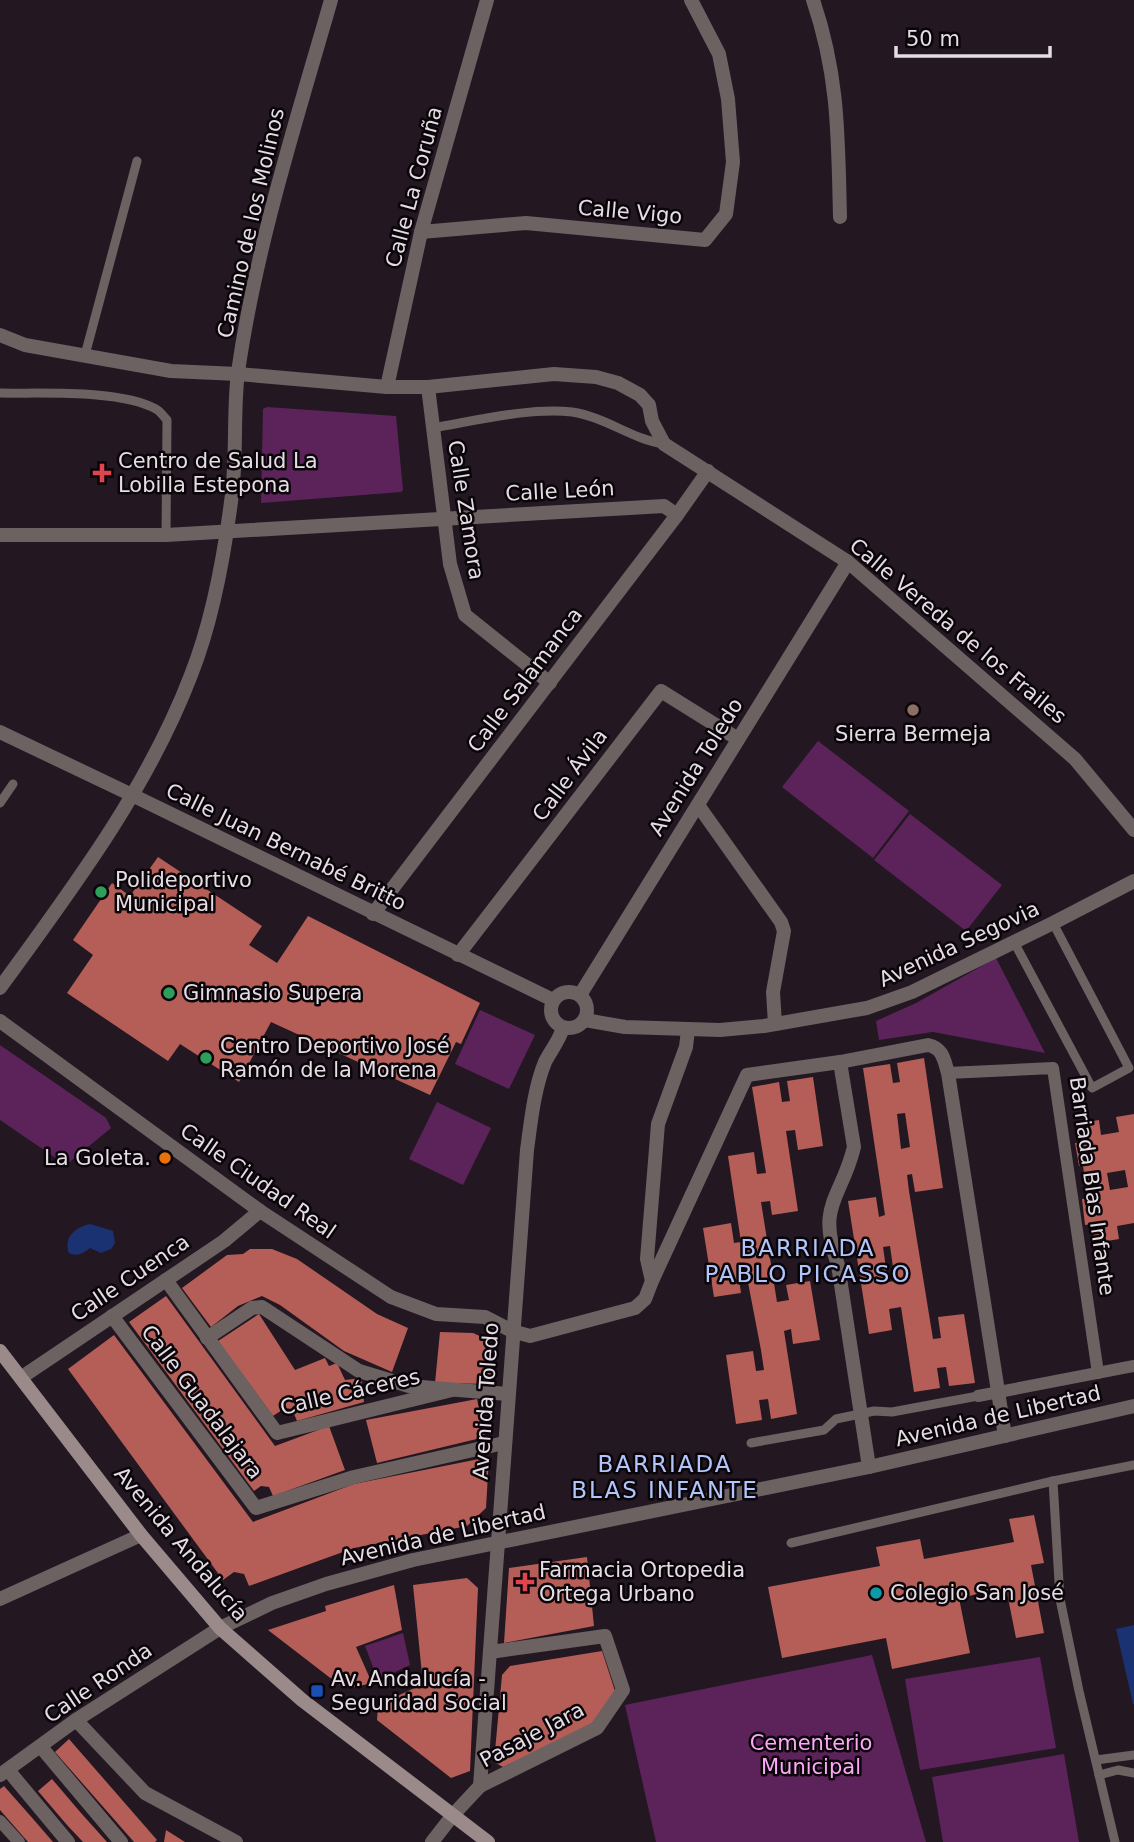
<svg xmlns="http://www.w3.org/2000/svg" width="1134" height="1842" viewBox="0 0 1134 1842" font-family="'DejaVu Sans',sans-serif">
<rect width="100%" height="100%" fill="#231722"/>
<g fill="#5c235a">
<polygon points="267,407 396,416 403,490 401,492 261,503 263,409"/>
<polygon points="818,741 909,811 873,858 782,787"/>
<polygon points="910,814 1002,885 966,931 874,860"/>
<polygon points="996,958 1045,1053 933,1032 879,1040 876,1021 916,1003"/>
<polygon points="480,1010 535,1035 509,1089 455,1064"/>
<polygon points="0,1045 106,1118 111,1128 66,1165 0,1120"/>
<polygon points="437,1102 491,1128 463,1185 409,1159"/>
<polygon points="403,1633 410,1665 378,1680 365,1646"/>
<polygon points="872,1655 926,1842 656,1842 625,1705"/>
<polygon points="1040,1657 1056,1748 920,1770 905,1679"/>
<polygon points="1064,1754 1079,1842 943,1842 932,1777"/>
</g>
<g fill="#1a3272">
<path d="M 90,1224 L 113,1231 L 115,1243 L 111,1249 L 101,1253 L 90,1248 C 84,1253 77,1257 69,1253 C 63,1237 76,1227 90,1224 Z"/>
<polygon points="1134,1625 1134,1704 1133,1704 1116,1629"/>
</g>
<g fill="#b55e57" fill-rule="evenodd">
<polygon points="158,857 262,926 249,945 277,963 308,916 480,1003 461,1044 456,1042 430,1095 271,1022 239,1082 180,1044 168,1061 67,993 93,955 73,940 112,883 130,896"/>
<path d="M 924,1058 L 943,1188 L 915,1192 L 912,1174 L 907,1175 L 909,1191 L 933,1339 L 941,1338 L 938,1317 L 964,1314 L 975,1383 L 949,1386 L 946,1367 L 937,1368 L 940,1388 L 914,1392 L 901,1307 L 889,1309 L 892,1330 L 869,1334 L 848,1201 L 876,1197 L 879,1217 L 885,1215 L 863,1068 L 890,1064 L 893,1083 L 900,1082 L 897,1063 ZM 905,1113 L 910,1147 L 901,1149 L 897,1114 ZM 890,1246 L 895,1281 L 888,1282 L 883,1247 Z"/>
<polygon points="813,1077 823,1146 798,1150 795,1130 786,1131 798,1211 772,1215 770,1201 761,1202 777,1302 789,1300 786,1285 810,1281 820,1340 793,1344 791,1329 784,1331 797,1414 771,1419 768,1399 759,1400 762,1420 736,1424 726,1355 753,1351 756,1371 764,1370 761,1350 746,1272 738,1273 741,1293 714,1297 703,1228 731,1223 734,1243 741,1242 728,1156 754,1152 757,1174 766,1173 752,1087 779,1082 782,1102 790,1101 787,1081"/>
<path d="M 1134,1114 L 1134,1223 L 1117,1226 L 1119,1239 L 1095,1243 L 1092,1224 L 1085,1225 L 1082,1199 L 1088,1198 L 1083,1166 L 1079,1166 L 1075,1143 L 1079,1143 L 1076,1124 L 1099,1120 L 1101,1135 L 1119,1132 L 1116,1117 ZM 1125,1170 L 1128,1187 L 1110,1190 L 1107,1173 Z"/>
<polygon points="250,1249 272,1249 297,1259 377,1314 408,1328 392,1372 344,1351 280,1305 262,1296 238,1306 211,1327 182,1288 227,1255 243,1254"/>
<polygon points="166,1296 275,1446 329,1426 345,1470 273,1496 269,1487 261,1486 254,1491 129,1322"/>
<polygon points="259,1314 295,1370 325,1358 329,1366 337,1363 345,1380 361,1378 364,1402 297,1421 292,1409 285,1408 273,1416 218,1341"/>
<polygon points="440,1332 473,1333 482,1337 496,1352 494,1384 435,1383"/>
<polygon points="114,1335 253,1522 354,1484 489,1457 486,1508 467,1526 354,1548 249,1586 244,1574 234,1572 223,1580 68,1369"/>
<polygon points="477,1399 485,1437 377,1463 366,1420"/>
<polygon points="1034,1515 1044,1563 1031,1565 1044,1633 1016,1638 1006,1588 959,1598 970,1653 892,1669 886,1638 782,1658 768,1587 880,1566 876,1547 920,1539 924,1559 1014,1542 1009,1519"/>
<polygon points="587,1557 594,1626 504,1643 509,1568"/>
<polygon points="467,1578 478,1588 470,1771 451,1778 377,1720 378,1705 423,1684 413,1585"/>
<polygon points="394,1585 402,1630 356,1647 372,1683 351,1688 342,1687 268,1630 326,1611 325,1606"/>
<polygon points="602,1651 615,1691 590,1726 503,1767 494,1762 502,1675 510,1666"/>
<polygon points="69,1739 157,1840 155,1842 134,1842 55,1752"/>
<polygon points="52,1779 81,1813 107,1842 83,1842 67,1825 38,1791"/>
<polygon points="4,1786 34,1820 53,1842 28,1842 0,1810 0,1789"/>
<polygon points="166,1830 185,1842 164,1842"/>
</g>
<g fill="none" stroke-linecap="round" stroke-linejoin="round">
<g stroke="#6b6261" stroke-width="9">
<polyline points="85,355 137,161"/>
<path d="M 0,393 C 42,394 119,389 156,409 C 160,411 163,416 167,420 L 166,535"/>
<path d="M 432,428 C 474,421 531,407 572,412 C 606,417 631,439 664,444"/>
<polyline points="0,803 13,784"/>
<polyline points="1014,942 1092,1088 1129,1068 1053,923"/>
<polyline points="751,1443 824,1430 836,1419 860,1414 874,1411 892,1412 978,1396"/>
<polyline points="791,1543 1053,1481"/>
<polyline points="1096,1760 1134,1755"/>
<polyline points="1099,1775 1118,1770 1134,1773"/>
<polyline points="1115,1842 1079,1691 1060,1599 1053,1481 1134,1465"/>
</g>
<g stroke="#6b6261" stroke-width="12">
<polyline points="948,1073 1053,1068 1098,1373"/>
<polyline points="978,1396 1134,1366"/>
<polyline points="0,1821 19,1842"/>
</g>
<g stroke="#6b6261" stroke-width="14">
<path d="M 813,0 C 839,76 838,138 840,217"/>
<polyline points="421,232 526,223 705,240 726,214 733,162 728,99 719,54 691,0"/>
<polyline points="387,387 421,232 487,0"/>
<polyline points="428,387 450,564 465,615 550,683"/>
<polyline points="0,535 166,535 664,506 677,515"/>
<polyline points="0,732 132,795"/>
<polyline points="698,805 781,922 784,931 773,992 775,1024"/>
<polyline points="373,914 677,515 708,471"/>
<polyline points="458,955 661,691 738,739"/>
<path d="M 0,1021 L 260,1211 L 391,1297 L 436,1314 L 485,1317 L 512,1331 L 530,1336 L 635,1308 L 645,1299 L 652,1281 L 747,1075 L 840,1062 L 928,1045 C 943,1048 944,1060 948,1073 L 1005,1436"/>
<path d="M 840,1062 L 854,1147 C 841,1200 816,1204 838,1265 L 869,1467"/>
<polyline points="166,1280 277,1433 452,1390"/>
<polyline points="652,1281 647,1259 658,1124 686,1047 688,1030"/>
<polyline points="112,1316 256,1508 354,1477 504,1443"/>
<polyline points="207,1338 252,1308 262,1307 359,1371 409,1386 508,1394"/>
<polyline points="22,1377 224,1241 260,1211"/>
<polyline points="0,1599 141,1535"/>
<polyline points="76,1720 145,1793 236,1842"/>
<polyline points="41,1747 121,1842"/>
<polyline points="8,1770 68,1842"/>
<polyline points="0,1775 76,1720 220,1628"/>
<polyline points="480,1786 597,1728 623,1690 605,1636 490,1652"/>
<polyline points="432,1842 453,1815"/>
</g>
<g stroke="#6b6261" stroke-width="14">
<polyline points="0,335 25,345 171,371 238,374 387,387 428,387 554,374 596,377 618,383 640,395 649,405 652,421 664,444 848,562 1075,759 1134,830"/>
<polyline points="132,795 553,1000"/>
<path d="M 0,988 C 72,889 147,790 191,675 C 212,622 225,551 232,494 C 237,453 233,412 238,372 C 256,246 296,122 331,0"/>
<circle cx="569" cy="1010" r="18"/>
<polyline points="580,995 848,562"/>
<polyline points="585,1020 625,1027 720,1030 764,1026 867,1008 912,992 1053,923 1134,881"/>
<polyline points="220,1628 272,1603 326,1584 413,1560 869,1467 1134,1406"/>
<path d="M 453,1815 L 480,1786 L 527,1150 C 531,1121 534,1089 545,1062 C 551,1050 559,1041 563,1028"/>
</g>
<polyline stroke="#9a8a89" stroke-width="14" points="0,1351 141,1535 220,1628 302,1700 488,1842"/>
</g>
<g fill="#e0444e" stroke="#090509" stroke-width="2.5">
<path d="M98.5 462.5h7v7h7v7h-7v7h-7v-7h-7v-7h7z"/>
<path d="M521.5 1571.5h7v7h7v7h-7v7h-7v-7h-7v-7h7z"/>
</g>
<circle fill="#8d6e63" stroke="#090509" stroke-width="2.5" cx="913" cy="710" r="7"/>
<g fill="#2e9e5b" stroke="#090509" stroke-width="2.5">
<circle cx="101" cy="892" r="7"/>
<circle cx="169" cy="993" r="7"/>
<circle cx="206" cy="1058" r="7"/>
</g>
<circle fill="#e8710a" stroke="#090509" stroke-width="2.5" cx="165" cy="1158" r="7"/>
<circle fill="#0f9aa8" stroke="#090509" stroke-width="2.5" cx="876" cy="1593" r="7"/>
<rect fill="#1a4fb4" stroke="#090509" stroke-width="2.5" x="310" y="1684" width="14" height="14" rx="3.5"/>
<g text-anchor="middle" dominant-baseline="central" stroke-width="5" stroke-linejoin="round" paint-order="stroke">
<g font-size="21" fill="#e5dce4" stroke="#090509">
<text transform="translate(414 187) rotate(-75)">Calle La Coruña</text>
<text transform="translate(630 212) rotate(5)">Calle Vigo</text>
<text transform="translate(251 223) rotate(-77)">Camino de los Molinos</text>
<text transform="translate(560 491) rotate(-3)">Calle León</text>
<text transform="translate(466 510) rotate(81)">Calle Zamora</text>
<text transform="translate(958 631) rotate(40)">Calle Vereda de los Frailes</text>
<text transform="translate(525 680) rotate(-53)">Calle Salamanca</text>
<text transform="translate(696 767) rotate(-58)">Avenida Toledo</text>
<text transform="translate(570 775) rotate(-53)">Calle Ávila</text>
<text transform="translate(286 847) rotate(26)">Calle Juan Bernabé Britto</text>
<text transform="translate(959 944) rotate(-25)">Avenida Segovia</text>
<text transform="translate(258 1181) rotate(35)">Calle Ciudad Real</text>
<text transform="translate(1092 1186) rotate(82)">Barriada Blas Infante</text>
<text transform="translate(130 1278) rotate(-34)">Calle Cuenca</text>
<text transform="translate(350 1392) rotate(-13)">Calle Cáceres</text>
<text transform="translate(486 1401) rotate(-86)">Avenida Toledo</text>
<text transform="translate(202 1402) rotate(53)">Calle Guadalajara</text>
<text transform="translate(998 1416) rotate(-13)">Avenida de Libertad</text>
<text transform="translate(443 1535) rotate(-13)">Avenida de Libertad</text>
<text transform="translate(181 1544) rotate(50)">Avenida Andalucía</text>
<text transform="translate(98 1683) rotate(-34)">Calle Ronda</text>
<text transform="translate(532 1735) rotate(-28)">Pasaje Jara</text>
</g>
<g font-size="21" fill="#e5dce4" stroke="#090509" text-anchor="start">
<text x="118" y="461">Centro de Salud La<tspan x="118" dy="24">Lobilla Estepona</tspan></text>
<text x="913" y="734" text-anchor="middle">Sierra Bermeja</text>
<text x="115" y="880">Polideportivo<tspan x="115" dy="24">Municipal</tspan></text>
<text x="183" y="993">Gimnasio Supera</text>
<text x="220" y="1046">Centro Deportivo José<tspan x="220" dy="24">Ramón de la Morena</tspan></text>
<text x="151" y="1158" text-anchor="end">La Goleta.</text>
<text x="539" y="1570">Farmacia Ortopedia<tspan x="539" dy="24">Ortega Urbano</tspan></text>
<text x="890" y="1593">Colegio San José</text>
<text x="331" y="1679">Av. Andalucía -<tspan x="331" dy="24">Seguridad Social</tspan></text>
</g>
<g font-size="21" fill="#fca7f8" stroke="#090509">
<text x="811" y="1743">Cementerio<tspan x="811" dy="24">Municipal</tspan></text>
</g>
<g font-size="23" letter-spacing="2" fill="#b2c5fb" stroke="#090509">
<text x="808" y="1248">BARRIADA<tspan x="808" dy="26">PABLO PICASSO</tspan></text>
<text x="665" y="1464">BARRIADA<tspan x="665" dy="26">BLAS INFANTE</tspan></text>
</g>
</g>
<path d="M896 46v10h154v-10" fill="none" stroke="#e5dce4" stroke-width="3.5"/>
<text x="906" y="46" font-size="21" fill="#e5dce4" stroke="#090509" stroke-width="5" paint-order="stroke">50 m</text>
</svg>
